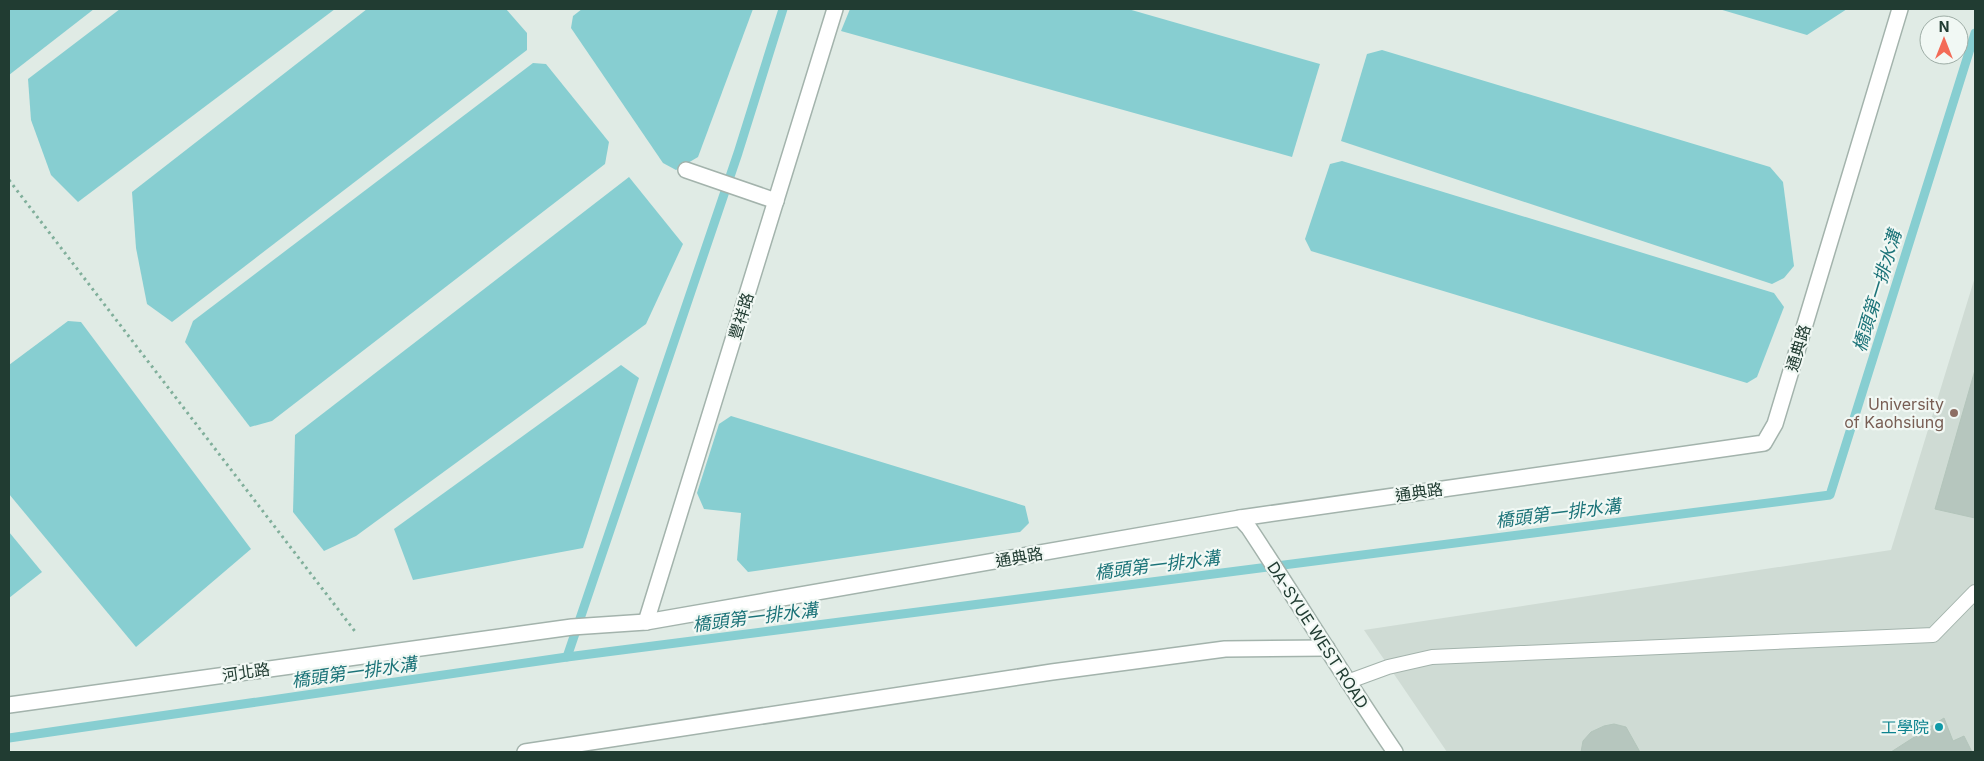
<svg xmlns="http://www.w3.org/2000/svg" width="1984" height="761" viewBox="0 0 1984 761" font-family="Inter,'Noto Sans TC',sans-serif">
<rect width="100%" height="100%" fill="#e0ebe5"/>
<polygon fill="#cfdbd4" points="1975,277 1975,752 1447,752 1364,630 1891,550"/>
<g fill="#87ced1">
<polygon points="9,9 94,9 9,75"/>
<polygon points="120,9 335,9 78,202 51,175 31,120 28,79"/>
<polygon points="367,9 506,9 527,33 527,50 172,322 147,304 136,248 132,192"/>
<polygon points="582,9 753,9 698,157 676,170 663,163 571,28 573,16"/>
<polygon points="850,9 1128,9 1320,64 1292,157 841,31"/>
<polygon points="1719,9 1847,9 1807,35"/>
<polygon points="1382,50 1770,167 1783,182 1794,266 1784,278 1772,284 1341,141 1367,54"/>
<polygon points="533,63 546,64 609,142 605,164 272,421 250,427 185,342 193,321"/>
<polygon points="1342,161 1774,293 1784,307 1757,377 1747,383 1311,251 1305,239 1330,164"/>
<polygon points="629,177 683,244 646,324 356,536 324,551 293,512 295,435"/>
<polygon points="68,321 81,322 251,549 136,647 9,494 9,365"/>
<polygon points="621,365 639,378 583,548 413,580 394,529"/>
<polygon points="731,416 1025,506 1029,523 1020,532 748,572 737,560 741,513 704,509 697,493 719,424"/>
<polygon points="9,532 42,572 9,598"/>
</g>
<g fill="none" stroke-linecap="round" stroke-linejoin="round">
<g stroke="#87ced1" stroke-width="9">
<polyline points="567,657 738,153 783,9"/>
<polyline points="9,738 567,657 1830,495 1975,33"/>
</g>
</g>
<g fill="#b6c6be" stroke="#b3c5bb">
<polygon points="1975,370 1975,518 1935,509"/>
<polygon points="1944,718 1953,741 1964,736 1972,752 1891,752"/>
<polygon points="1614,724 1626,727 1640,752 1581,752 1583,741 1591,732 1604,726"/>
</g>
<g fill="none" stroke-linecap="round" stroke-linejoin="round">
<g stroke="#a3b3ac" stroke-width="16">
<polyline id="lane" points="1347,682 1388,667 1432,657 1933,635 1975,592"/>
</g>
<g stroke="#a3b3ac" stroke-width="18">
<g id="street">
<polyline points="686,170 776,201"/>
<path d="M 1240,518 L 1249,528 C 1298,602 1345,679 1395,752"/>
<polyline points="646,622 835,9"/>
<polyline points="9,705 572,627 646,622 1240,518 1764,443 1775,424 1900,9"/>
<polyline points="525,752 1052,672 1225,649 1327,648"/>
</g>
</g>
<polyline stroke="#80af9b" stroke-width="3" stroke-dasharray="2.5 4" stroke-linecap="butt" points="9,180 357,634"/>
<use href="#lane" stroke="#fff" stroke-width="14"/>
<use href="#street" stroke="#fff" stroke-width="15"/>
</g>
<circle fill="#8d6e63" stroke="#f1f8f4" stroke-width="2" cx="1954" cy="413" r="5"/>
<circle fill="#0f9aa8" stroke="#f1f8f4" stroke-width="2" cx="1939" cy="727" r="5"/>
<g text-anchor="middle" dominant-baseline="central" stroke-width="4.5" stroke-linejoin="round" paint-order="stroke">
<g font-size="16" fill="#213c32" stroke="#f1f8f4">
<text transform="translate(741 316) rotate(-73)">豐祥路</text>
<text transform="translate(1798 348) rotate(-73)">通典路</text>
<text transform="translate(1419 492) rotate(-8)">通典路</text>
<text transform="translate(1019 557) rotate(-10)">通典路</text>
<text transform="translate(1318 635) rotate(57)">DA-SYUE WEST ROAD</text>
<text transform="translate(246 672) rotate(-8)">河北路</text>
</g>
<g font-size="16" fill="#785e54" stroke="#f1f8f4" text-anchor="end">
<text x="1944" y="404">University<tspan x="1944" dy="18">of Kaohsiung</tspan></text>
</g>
<g font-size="16" fill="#0d838f" stroke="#f1f8f4" text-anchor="end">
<text x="1929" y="727">工學院</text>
</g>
<g font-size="18" font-style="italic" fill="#1b7378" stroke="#f1f8f4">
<text transform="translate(1877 291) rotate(-73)">橋頭第一排水溝</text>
<text transform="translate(1558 513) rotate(-7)">橋頭第一排水溝</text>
<text transform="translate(1157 565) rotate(-7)">橋頭第一排水溝</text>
<text transform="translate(755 617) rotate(-7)">橋頭第一排水溝</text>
<text transform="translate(354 672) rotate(-8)">橋頭第一排水溝</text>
</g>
</g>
<rect width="1984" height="761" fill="none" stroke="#213c32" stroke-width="20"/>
<g transform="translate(1944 40)"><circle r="24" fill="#f1f8f4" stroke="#9eada6"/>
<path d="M0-4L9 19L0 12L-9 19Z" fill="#f36b57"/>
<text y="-8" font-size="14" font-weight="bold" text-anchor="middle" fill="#213c32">N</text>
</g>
</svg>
